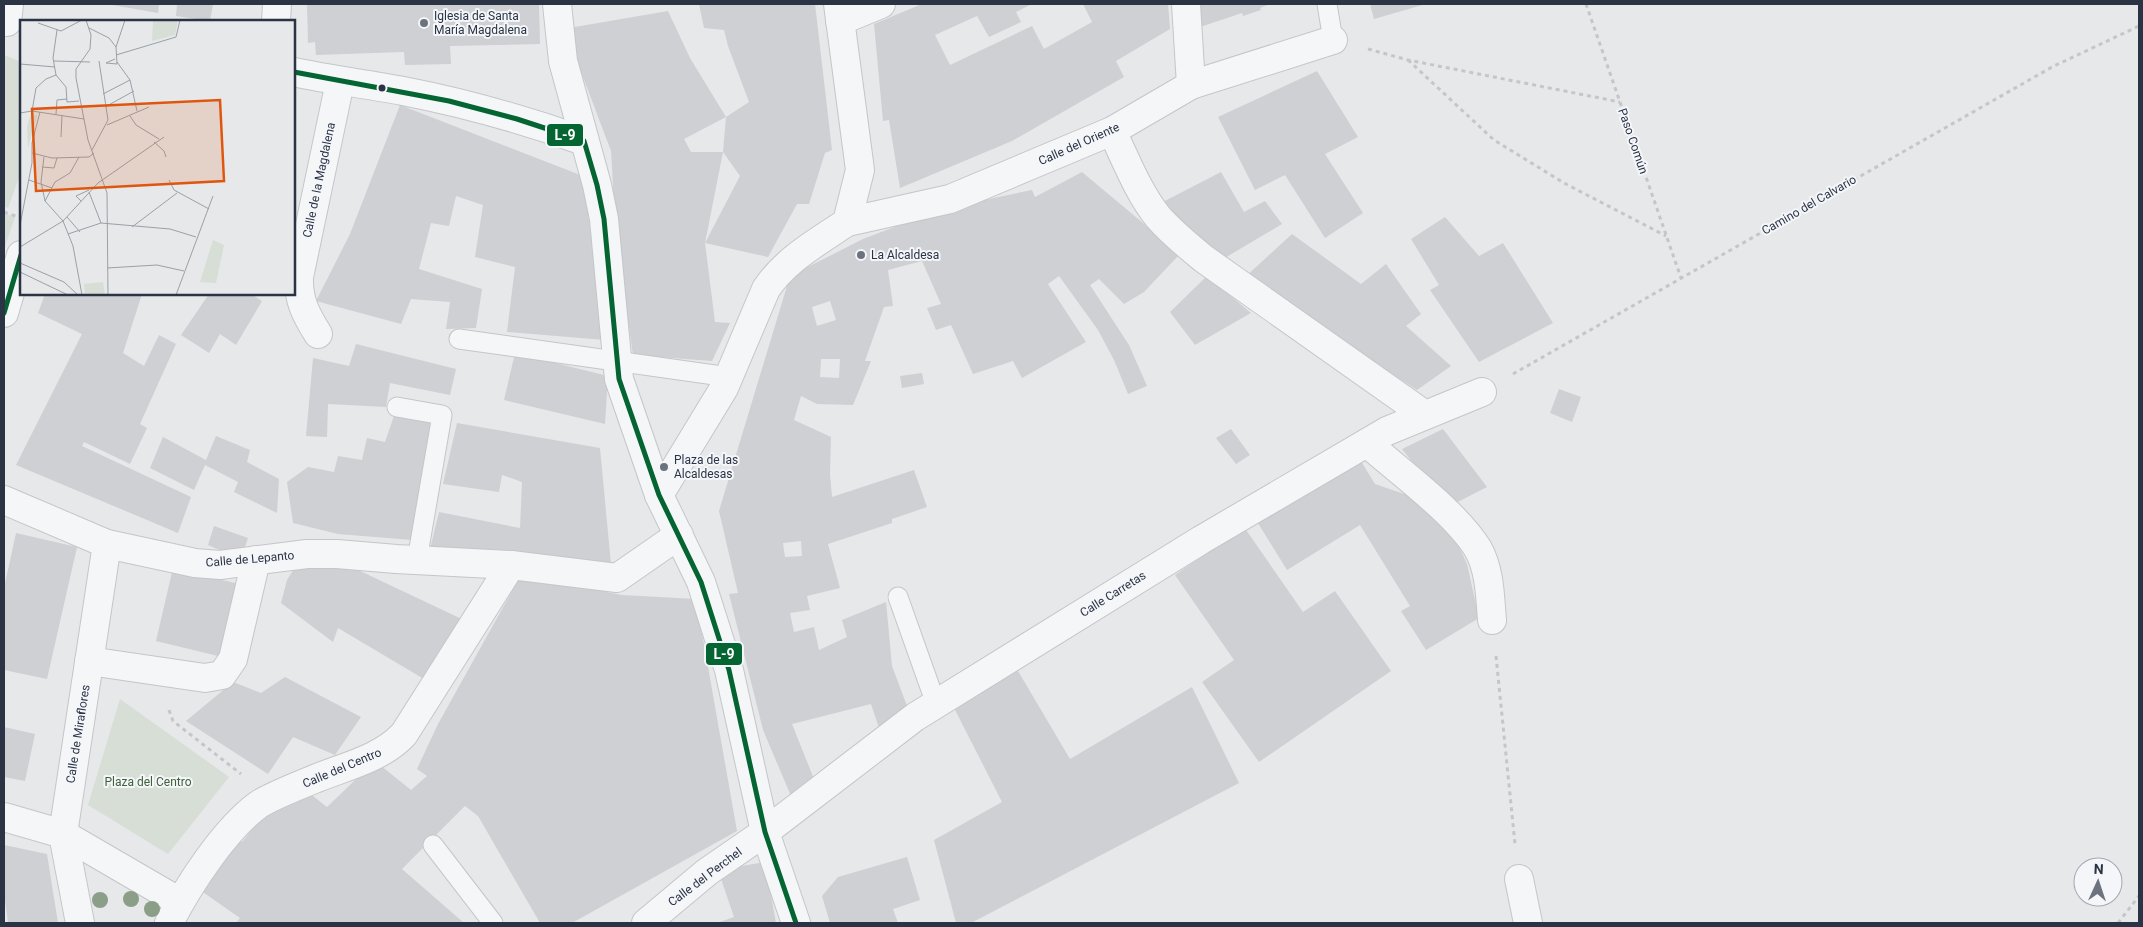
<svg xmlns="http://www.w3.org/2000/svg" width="2143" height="927" viewBox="0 0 2143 927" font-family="Roboto,sans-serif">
<rect width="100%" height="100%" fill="#e6e8ea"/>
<g fill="#d6ded6">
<polygon points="4,55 21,62 21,172 8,208 4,206"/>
<polygon points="4,213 15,217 4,249"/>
<polygon points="120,699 229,777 168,854 88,805"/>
</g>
<g fill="#ced0d3" fill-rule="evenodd">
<polygon points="112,4 159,4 158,13 112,5"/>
<polygon points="177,4 213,4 210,21 176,16"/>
<polygon points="307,4 539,4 540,44 450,46 451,64 405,65 404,52 316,55 315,42 308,43"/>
<polygon points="699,4 815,4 832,150 825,153 809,204 797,204 768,257 705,243 715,322 730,323 712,361 633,355 616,235 611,151 580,69 569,28 668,11 690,58 726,117 684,139 691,152 723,152 705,243 740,176 723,152 726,117 749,102 728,46 724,30 704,28"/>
<polygon points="922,4 1032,4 1016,12 1021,22 989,37 977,16 935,35 950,65 1032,26 1044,49 1092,22 1083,4 1168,4 1170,29 1116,61 1124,77 1012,141 900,188 889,120 883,121 874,24"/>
<polygon points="1193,4 1270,4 1260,8 1261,10 1243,16 1242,13 1197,28"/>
<polygon points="1370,4 1426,4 1374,19"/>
<polygon points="1317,71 1358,137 1325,154 1363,213 1325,238 1285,175 1255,190 1218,117"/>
<polygon points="400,105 583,176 605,340 507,332 515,267 475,257 483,205 456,196 449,226 431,223 419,269 482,289 476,328 446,329 450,302 411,299 401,324 316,301 350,234"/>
<path d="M 1082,172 L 1180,254 L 1144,292 L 1124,304 L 1099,279 L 1090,285 L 1129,345 L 1147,386 L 1128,394 L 1114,360 L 1098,330 L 1059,276 L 1048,284 L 1086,342 L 1022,378 L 1013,361 L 973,374 L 951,325 L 936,330 L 927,308 L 941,304 L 922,261 L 888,270 L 893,306 L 884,307 L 865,361 L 871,361 L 853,405 L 817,404 L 801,396 L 794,420 L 831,437 L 830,474 L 832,497 L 914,470 L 927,507 L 892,519 L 892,523 L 828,544 L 840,588 L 807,596 L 810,610 L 790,613 L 794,632 L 814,627 L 819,650 L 847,637 L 842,620 L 886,602 L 892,666 L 910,714 L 881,734 L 871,704 L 792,724 L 814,779 L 791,796 L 763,730 L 729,594 L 738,593 L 719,511 L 790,276 L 863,239 L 905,223 L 902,217 L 1032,190 L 1035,197 ZM 830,301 L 836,320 L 817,326 L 812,307 ZM 821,359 L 840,359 L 839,378 L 820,377 ZM 801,541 L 802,556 L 785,557 L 783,543 Z"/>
<polygon points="1221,172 1244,212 1265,201 1282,224 1218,262 1159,204"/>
<polygon points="1445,217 1479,256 1503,243 1553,323 1479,362 1430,290 1439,285 1411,239"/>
<polygon points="1292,234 1361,284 1386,264 1421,314 1406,326 1451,366 1417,390 1244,278"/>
<polygon points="1207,276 1251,313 1195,345 1170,312"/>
<polygon points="45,294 142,294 123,353 144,366 159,335 176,344 140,424 147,428 130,464 84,442 82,446 191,497 178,533 16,465 82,334 38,313"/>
<polygon points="209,294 251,294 262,301 236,345 220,334 209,353 181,335"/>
<polygon points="356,344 456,369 450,395 390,383 386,407 328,404 327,437 306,436 313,358 349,366"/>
<polygon points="515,353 608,376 605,424 504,400"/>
<polygon points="922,373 924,384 902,388 900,376"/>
<polygon points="1559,389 1581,397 1572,422 1550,413"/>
<polygon points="396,410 440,421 412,540 338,534 293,523 287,482 308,467 334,472 338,456 362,460 367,438 385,442"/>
<polygon points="457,423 600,448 612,575 430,549 439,512 520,528 522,482 502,475 499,492 443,484"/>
<polygon points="1231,429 1250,455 1236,464 1216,438"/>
<polygon points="1443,429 1487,487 1448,507 1402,449"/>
<polygon points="216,436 250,450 247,462 279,479 277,513 234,492 238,482 205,465 194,490 150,468 163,437 206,460"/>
<polygon points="1359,458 1375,484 1410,496 1456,540 1467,564 1479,618 1426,650 1401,611 1410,606 1360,525 1287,570 1256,520"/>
<polygon points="214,526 248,538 243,553 231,555 208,545"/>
<polygon points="1244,527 1303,612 1335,591 1391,671 1259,762 1202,682 1234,660 1175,575"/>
<polygon points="16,533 77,547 47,679 4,670 4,588"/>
<polygon points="299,561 339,561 466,621 429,682 338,628 333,642 281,603 287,580"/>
<polygon points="173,568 239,584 222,657 156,641"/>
<polygon points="521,575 622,595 696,599 737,831 572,923 540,923 478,816 465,806 402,869 464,923 236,923 240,918 197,888 230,838 242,842 271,808 308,792 327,807 375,761 411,790 427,776 417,769 438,724"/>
<polygon points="1018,671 1070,759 1192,687 1239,783 971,923 956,923 934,840 1002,802 953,706"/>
<polygon points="285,677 361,717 335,755 293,737 268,774 186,721 233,682 261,693"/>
<polygon points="4,727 35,734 25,781 4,777"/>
<polygon points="4,845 47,854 58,923 8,923 4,893"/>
<polygon points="907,857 920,900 893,909 898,923 830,923 822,896 838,877"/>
<polygon points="765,862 776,923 717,923 734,917 718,870"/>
</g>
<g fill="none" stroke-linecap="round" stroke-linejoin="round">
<g stroke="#c4c6c8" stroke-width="21">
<g id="lane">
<polyline points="1327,4 1333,40"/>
<polyline points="459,339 729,377"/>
<polyline points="397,407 442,415 417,560"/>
<polyline points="898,597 936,704"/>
<polyline points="433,845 493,923"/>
</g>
</g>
<g stroke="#c4c6c8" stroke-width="30">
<g id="street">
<polyline points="557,4 563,61 597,185 604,219 619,379 659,495 701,582 729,670 765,832 796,923"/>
<polyline points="1186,4 1191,85"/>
<polyline points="276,21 277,4"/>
<polyline points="840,21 881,4"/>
<polyline points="7,22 9,4"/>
<path d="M 294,72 C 330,80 367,84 403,91 C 465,103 525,120 584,141"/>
<path d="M 1112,131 C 1126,160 1138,192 1158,217 C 1172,233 1188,246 1204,259 L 1425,415"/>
<polyline points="847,222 950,199 1112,131 1191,85 1333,40"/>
<polyline points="4,313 21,255"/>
<path d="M 318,334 C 306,315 298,300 299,277 L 340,82"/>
<path d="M 1367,443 C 1401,473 1455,512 1478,549 C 1490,570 1490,597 1492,620"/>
<path d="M 659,495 L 724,388 L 766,289 C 786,259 818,242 847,222 L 860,170 L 838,4"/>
<polyline points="4,500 107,544 195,563 220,565 307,554 337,554 396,559 511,565 617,578 679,535"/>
<polyline points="89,661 205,678 222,675 233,659 256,560"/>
<polyline points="4,817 63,834 180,902"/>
<polyline points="1519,879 1528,923"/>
<polyline points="80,923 63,834 107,544"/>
<path d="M 169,923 C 188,886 224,830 258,805 C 269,797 302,784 317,778 C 347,766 382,758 404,734 L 511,565"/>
<polyline points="646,923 707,872 765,832 915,717 1201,540 1387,431 1482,392"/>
</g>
</g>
<g stroke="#c5c6ca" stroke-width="3" stroke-dasharray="4 4" stroke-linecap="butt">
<polyline points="1586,4 1681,278"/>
<polyline points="1368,49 1408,60 1620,102"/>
<polyline points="1408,60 1494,140 1564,183 1666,236"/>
<polyline points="4,212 21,218"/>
<polyline points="1513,374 2052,67 2139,26"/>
<polyline points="1496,656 1515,844"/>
<polyline points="169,710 173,721 241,774"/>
<polyline points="2118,923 2139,896"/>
</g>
<use href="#lane" stroke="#f5f6f7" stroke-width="19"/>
<use href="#street" stroke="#f5f6f7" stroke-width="28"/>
<g stroke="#f4f6f9" stroke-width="9">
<g id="bus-1">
<polyline points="294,72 449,101 517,119 584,141 597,185 604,219 619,379 659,495 701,582 729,670 765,832 796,923"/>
<polyline points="4,313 21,255"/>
</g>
</g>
<use href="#bus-1" stroke="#046532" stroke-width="5"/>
</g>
<g fill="#8a9e88">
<circle cx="131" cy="899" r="8"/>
<circle cx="100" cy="900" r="8"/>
<circle cx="152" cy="909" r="8"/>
</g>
<g fill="#6c737f" stroke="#f4f6f9" stroke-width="2">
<circle cx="424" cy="23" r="5"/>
<circle cx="861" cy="255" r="5"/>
<circle cx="664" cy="467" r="5"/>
</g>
<circle fill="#2b3445" stroke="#f4f6f9" stroke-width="2" cx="382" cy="88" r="4.5"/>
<g text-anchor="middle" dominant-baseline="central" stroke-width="4" stroke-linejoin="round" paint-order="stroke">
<g font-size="12" fill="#2b3445" stroke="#f4f6f9" text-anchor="start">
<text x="434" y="16">Iglesia de Santa<tspan x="434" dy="14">María Magdalena</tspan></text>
<text x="871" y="255">La Alcaldesa</text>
<text x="674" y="460">Plaza de las<tspan x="674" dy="14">Alcaldesas</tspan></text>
</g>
<g font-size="12" fill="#2b3445" stroke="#f4f6f9">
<text transform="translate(1633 141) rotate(71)">Paso Común</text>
<text transform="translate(1079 144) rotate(-24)">Calle del Oriente</text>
<text transform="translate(319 180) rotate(-78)">Calle de la Magdalena</text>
<text transform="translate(1809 205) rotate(-30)">Camino del Calvario</text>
<text transform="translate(250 559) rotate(-5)">Calle de Lepanto</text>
<text transform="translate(1113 594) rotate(-32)">Calle Carretas</text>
<text transform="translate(78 734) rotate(-81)">Calle de Miraflores</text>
<text transform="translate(342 768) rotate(-23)">Calle del Centro</text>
<text transform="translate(705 877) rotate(-37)">Calle del Perchel</text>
</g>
<g font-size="12" fill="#3f6138" stroke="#f4f6f9">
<text x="148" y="782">Plaza del Centro</text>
</g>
</g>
<g transform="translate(20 20)">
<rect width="275" height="275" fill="#e6e8ea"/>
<path d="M 158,0 L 155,15 L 132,21 L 133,1 ZM 11,94 L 17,96 L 8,128 L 7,106 ZM 193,220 L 204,225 L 196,263 L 180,262 ZM 83,262 L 85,275 L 65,275 L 64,264 Z" fill="#d6ded6"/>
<path fill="none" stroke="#9ba0a8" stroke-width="1" d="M 66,0 L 71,15 L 70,29 L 56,49 L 56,58 L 68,120 L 87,173 L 88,275M 18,3 L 41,11 L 62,0M 69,8 L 89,18 L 96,27M 37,10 L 33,38 L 36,55 L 46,67 L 47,82 L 59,81M 96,35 L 156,17 L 160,0M 95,39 L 86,43 L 97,44 L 96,27 L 105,0M 34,41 L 70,42M 97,42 L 110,60 L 117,91M 0,44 L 35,47M 83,74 L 110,60M 85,87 L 114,71M 12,91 L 16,68 L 26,59 L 36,55M 0,93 L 12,91 L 64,99M 36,94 L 37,80 L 47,79M 110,96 L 116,105 L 139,119M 87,105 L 129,87M 41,117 L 42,95M 134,122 L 144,131 L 146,137M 72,130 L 88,100 L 79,41M 12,133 L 32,138 L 69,137 L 74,133M 24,137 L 21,162 L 25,181 L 43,201 L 53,226 L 62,275M 22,147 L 34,148 L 37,138M 9,160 L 32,168M 149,160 L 154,170 L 189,189M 69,172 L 81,203M 25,181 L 35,162 L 50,153 L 59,137M 61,181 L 56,176 L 69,170M 47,197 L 60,212M 0,205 L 12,143 L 12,123 L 20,92M 112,207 L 157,173M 48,214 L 81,203 L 150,209 L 176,217M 0,227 L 43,201 L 78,163 L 144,117M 0,243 L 44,262 L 58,275M 87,248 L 137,245 L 164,251M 0,252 L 48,275M 156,275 L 193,176"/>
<path fill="#df570f" fill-opacity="0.15" stroke="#df570f" stroke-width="2.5" d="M 200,80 L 204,161 L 16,171 L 12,89 Z"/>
<rect width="275" height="275" fill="none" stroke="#2b3445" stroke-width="2.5"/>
</g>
<g stroke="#f4f6f9" stroke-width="2">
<rect x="546" y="123" width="38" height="24" rx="5" fill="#046532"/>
<rect x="705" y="642" width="38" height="24" rx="5" fill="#046532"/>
</g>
<g font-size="14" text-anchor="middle" font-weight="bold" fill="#fff">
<text x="565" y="140">L-9</text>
<text x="724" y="659">L-9</text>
</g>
<rect width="2143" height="927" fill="none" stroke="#2b3445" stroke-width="10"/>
<g transform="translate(2098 882) rotate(3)"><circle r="24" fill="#f4f6f9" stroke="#a4a8b1"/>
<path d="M0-4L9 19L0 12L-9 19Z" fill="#6c737f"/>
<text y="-8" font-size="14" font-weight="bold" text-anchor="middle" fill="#2b3445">N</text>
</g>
</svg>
